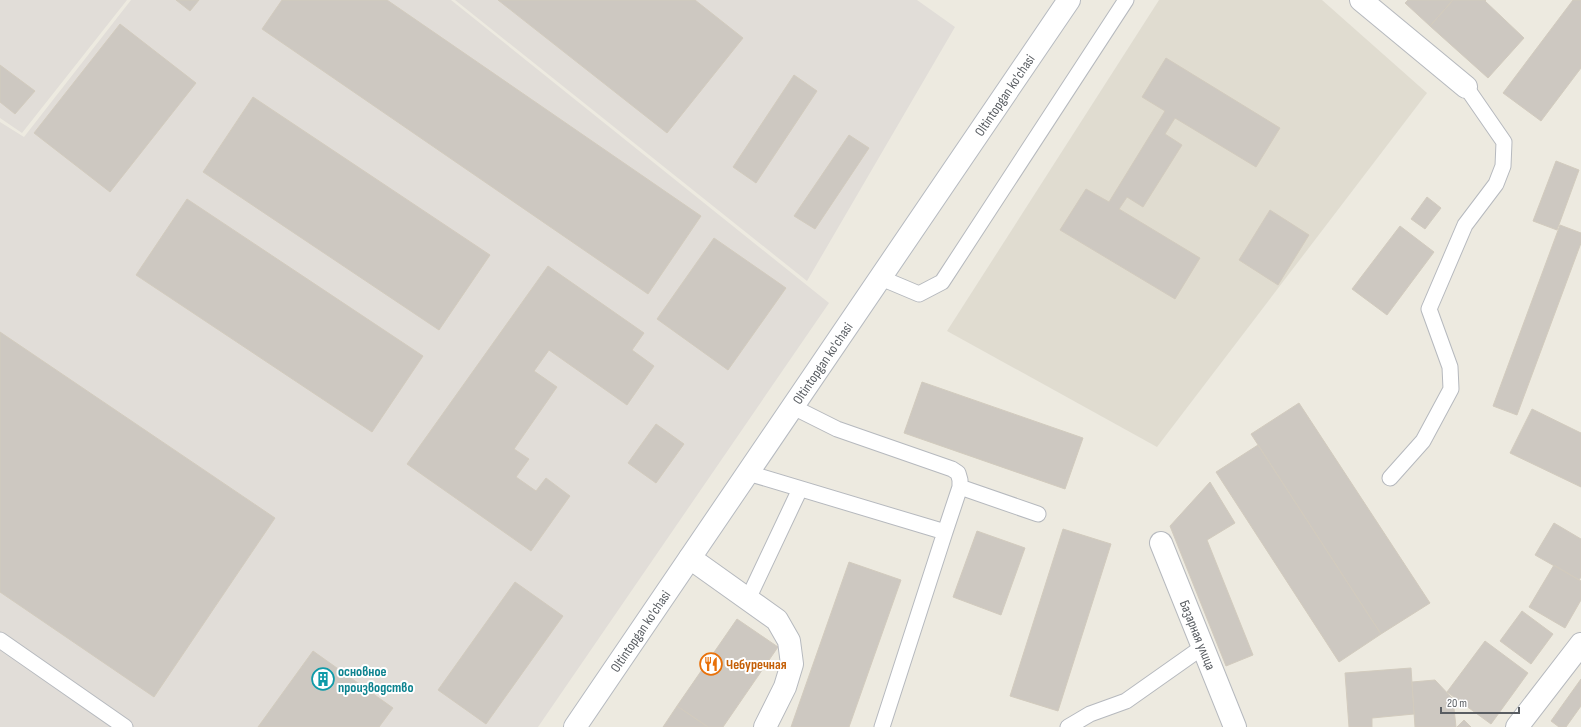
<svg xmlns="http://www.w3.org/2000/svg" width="1581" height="727" font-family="'Sofia Sans Condensed',sans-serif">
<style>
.industrial{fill:#e1ddd8}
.education{fill:#e0dcd0}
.building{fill:#cdc8c1;stroke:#d2cbbe}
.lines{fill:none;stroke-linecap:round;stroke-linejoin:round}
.lane-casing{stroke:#b6b9be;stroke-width:17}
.street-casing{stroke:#b6b9be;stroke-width:24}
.secondary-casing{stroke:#b6bac0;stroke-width:24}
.lane{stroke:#fff;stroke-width:15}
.street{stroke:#fff;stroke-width:22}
.secondary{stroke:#fff;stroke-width:22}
.labels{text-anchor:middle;stroke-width:4;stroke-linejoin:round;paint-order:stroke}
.street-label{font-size:14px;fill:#595d62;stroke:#fff}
.food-label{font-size:14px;font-weight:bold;fill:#c56008;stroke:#fff;text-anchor:start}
.culture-label{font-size:14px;font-weight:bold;fill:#0d838f;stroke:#fff;text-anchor:start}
</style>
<rect width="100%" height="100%" fill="#edeae0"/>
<path class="industrial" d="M0 0H127L22 133 0 118Z
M131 0H451L829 303 538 727H0V122L24 137Z
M455 0H917L955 27 807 281Z"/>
<path class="education" d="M1159 0H1322L1427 93 1157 447 947 331Z"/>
<path class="building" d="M176 0H199L190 11Z
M282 0H387L701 216 648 294 262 29Z
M498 0H695L743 38 667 133Z
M1408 0H1453L1430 26 1405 3Z
M1453 0H1486L1485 1 1524 38 1488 78 1430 26Z
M1573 0H1581V68L1541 121 1503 93Z
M120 24 196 83 110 192 34 133Z
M1166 58 1280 128 1256 167 1175 118 1165 134 1182 145 1143 207 1127 197 1119 209 1200 258 1175 299 1060 230 1086 189 1109 202 1165 111 1142 97Z
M0 65 35 91 15 114 0 102Z
M794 75 817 91 756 183 733 167Z
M253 97 490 255 439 330 203 172Z
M849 135 869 148 815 229 794 216Z
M1556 161 1579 170 1557 230 1533 221Z
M1427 197 1441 208 1425 229 1411 219Z
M187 199 423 356 372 432 136 275Z
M1270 210 1309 235 1278 285 1239 260Z
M1560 225 1581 233V243L1517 415 1493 406Z
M1400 226 1434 252 1387 315 1352 289Z
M714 238 786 288 728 370 657 319Z
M548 266 644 333 632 350 654 366 627 405 549 350 534 371 557 387 514 449 529 459 516 477 536 491 546 478 570 496 531 551 407 464Z
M0 332 275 518 154 697 0 592Z
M922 382 1083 438 1065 489 904 433Z
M1299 403 1430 603 1381 634 1251 434Z
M1532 409 1581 433V487L1510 453Z
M656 424 684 444 656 483 628 463Z
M1258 445 1381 634 1339 662 1216 472Z
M1210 482 1235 523 1207 540 1253 655 1226 666 1170 526Z
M1554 523 1581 539V577L1579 580 1535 555Z
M1063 529 1111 544 1058 711 1010 696Z
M977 531 1025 548 1001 615 953 597Z
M849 562 901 580 849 727H791Z
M1554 565 1581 581V600L1565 628 1529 607Z
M515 582 563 616 486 724 438 690Z
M1522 611 1553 634 1531 664 1500 641Z
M737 619 778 647 723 727H708L677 706Z
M1485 641 1528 673 1491 724 1447 692Z
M313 651 393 708 379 727H258Z
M1411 668 1414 714 1372 718V727H1349L1345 673Z
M1581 679V706L1566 727H1559L1551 721Z
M1435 680 1453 699 1456 727H1415L1412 682Z
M677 706 708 727H663Z
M1464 720 1471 727H1457Z"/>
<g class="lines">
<g class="lane-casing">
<path id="lane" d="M881 278 919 294 942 282 1126 0
M793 407 837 429 952 469 958 473 960 480V487L945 532
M748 473 945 532 882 727
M1390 478 1423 441 1451 389 1450 367 1429 309 1465 225 1496 184 1503 166 1504 142 1466 87
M960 487 1038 514
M748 599 800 489
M0 640 125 727
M1068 727 1090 714 1126 701 1204 646"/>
</g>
<g class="street-casing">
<g id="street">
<path d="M1361 0 1466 87"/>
<path id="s1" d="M1161 543 1235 727"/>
<path d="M690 558 777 620 789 641 792 664 785 687 765 727"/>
<path d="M1517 727 1581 644"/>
</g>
</g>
<g class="secondary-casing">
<g id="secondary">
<path id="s2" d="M575 727 1069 0"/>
</g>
</g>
<use href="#lane" class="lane"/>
<use href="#street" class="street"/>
<use href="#secondary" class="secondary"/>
</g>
<defs>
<g id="restaurant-ring" transform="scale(1.15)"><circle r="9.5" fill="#fff" stroke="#e8710a" stroke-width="1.5"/><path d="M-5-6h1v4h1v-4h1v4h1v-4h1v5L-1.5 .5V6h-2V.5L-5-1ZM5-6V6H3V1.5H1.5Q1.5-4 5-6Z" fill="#e8710a"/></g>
<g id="building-ring" transform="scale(1.15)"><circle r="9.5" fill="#fff" stroke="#0f9aa8" stroke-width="1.5"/><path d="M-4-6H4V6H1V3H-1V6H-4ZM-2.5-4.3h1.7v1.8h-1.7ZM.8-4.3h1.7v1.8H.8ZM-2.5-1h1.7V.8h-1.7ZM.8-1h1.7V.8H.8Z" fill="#0f9aa8"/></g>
</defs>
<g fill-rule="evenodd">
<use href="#restaurant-ring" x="711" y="664"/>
<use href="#building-ring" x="323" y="679"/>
</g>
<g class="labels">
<g class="street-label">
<text dy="5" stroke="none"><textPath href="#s2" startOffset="764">Oltintopgan ko'chasi</textPath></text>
<text dy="5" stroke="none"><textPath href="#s2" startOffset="440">Oltintopgan ko'chasi</textPath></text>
<text dy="5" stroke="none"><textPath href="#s2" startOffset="116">Oltintopgan ko'chasi</textPath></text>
<text dy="5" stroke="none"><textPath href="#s1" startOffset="99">Базарная улица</textPath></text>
</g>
<g class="food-label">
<text x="726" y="669">Чебуречная</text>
</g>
<g class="culture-label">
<text x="338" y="676">основное<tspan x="338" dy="16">производство</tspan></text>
</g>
</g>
<path d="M1441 707v6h78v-6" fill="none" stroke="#595d62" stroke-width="2"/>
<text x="1447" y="707" font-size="12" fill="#595d62" stroke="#ffffff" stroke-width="3" paint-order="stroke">20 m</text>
</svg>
